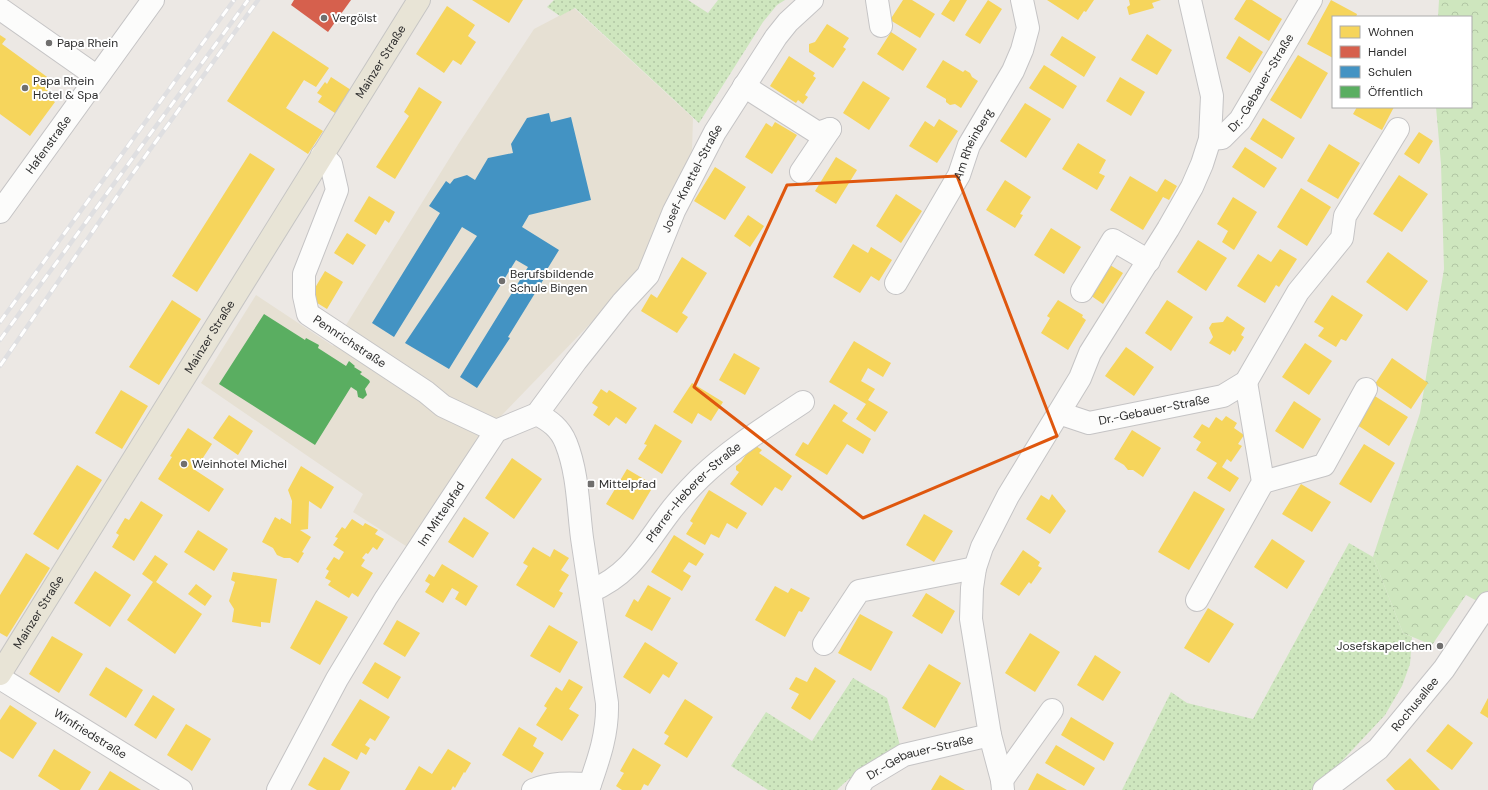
<svg xmlns="http://www.w3.org/2000/svg" width="1488" height="790" font-family="'DM Sans',sans-serif">
<style>
.education{fill:#e6e0d3}
.grass{fill:url(#grass-dots)}
.forest{fill:url(#forest-crowns)}
.homes{fill:#f6d55c}
.shops{fill:#d6604d}
.schools{fill:#4393c3}
.public{fill:#5aae61}
.lines{fill:none;stroke-linecap:round;stroke-linejoin:round}
.minor-casing{stroke:#c5c4c5;stroke-width:24}
.major-casing{stroke:#c6c5c4;stroke-width:24}
.minor{stroke:#fcfcfb;stroke-width:22}
.major{stroke:#e8e4d6;stroke-width:22}
.rail-casing{stroke:#dfdfe1;stroke-width:4.5}
.rail{stroke:#fff;stroke-width:3;stroke-dasharray:9;stroke-linecap:butt}
.marked{fill:none;stroke:#df570e;stroke-width:3;stroke-linejoin:round}
.poi-dot{fill:#706f6e;stroke:#fff;stroke-width:1.5}
.labels{text-anchor:middle;stroke-width:4;stroke-linejoin:round;paint-order:stroke}
.poi-label{font-size:12px;fill:#2e2e2e;stroke:#fff;text-anchor:start}
.street-label{font-size:12px;fill:#2e2e2e;stroke:#fff}
</style>
<defs>
<pattern id="grass-dots" width="8" height="8" patternUnits="userSpaceOnUse"><rect width="8" height="8" fill="#cee6be"/><path d="M2 2h.1M6 6h.1" fill="none" stroke="#b1c6a4" stroke-width="1.8" stroke-linecap="round"/></pattern>
<pattern id="forest-crowns" width="20" height="18" patternUnits="userSpaceOnUse"><rect width="20" height="18" fill="#cee6be"/><path d="M2 6a3 3 0 1 1 6 0M12 15a3 3 0 1 1 6 0" fill="none" stroke="#b1c6a4"/></pattern>
</defs>
<rect width="100%" height="100%" fill="#ece8e4"/>
<path class="education" d="M574 8 693 118 692 151 645 267 500 417 409 548 353 512 363 494 201 383 256 295 333 346 459 143 534 29Z"/>
<path class="grass" d="M554 0H688L708 13 718 0H785L777 5 763 22 699 123 575 8 560 16 547 7Z
M1349 543 1373 557 1403 633 1412 637 1410 664 1402 686 1385 715 1341 762 1311 790H1122L1171 692 1187 703 1253 719Z
M853 678 887 698 901 749C875 760 857 770 837 790H768L731 766 766 712 812 741Z"/>
<path class="forest" d="M1439 0H1488V607L1466 595 1432 645 1403 633 1373 557 1420 413 1444 269 1441 164 1436 107H1471V17H1438Z"/>
<path class="homes" d="M472 0H523L509 23Z
M903 0H912L935 14 920 38 890 20Z
M950 0H967L954 22 941 14Z
M988 0 1002 9 980 44 965 35Z
M1047 0H1094L1086 12 1084 11 1078 20Z
M1129 0H1161L1152 3 1154 8 1129 15 1127 7 1130 5Z
M1246 0H1252L1282 19 1269 41 1234 19Z
M1331 0 1357 14 1356 17H1333V58L1307 44Z
M447 6 475 25 468 36 476 42 461 65 453 60 444 73 416 54Z
M827 24 849 38 843 47 846 49 833 68 809 52V44L815 42Z
M273 31 329 68 316 87 304 80 286 108 323 131 308 154 227 101Z
M891 32 917 49 903 71 877 54Z
M1147 34 1172 50 1157 75 1131 60Z
M0 35 6 39 2 44 54 82 44 95 55 102 30 136 0 114Z
M1062 36 1096 57 1084 77 1050 55Z
M1239 36 1263 52 1250 73 1226 58Z
M1298 55 1328 73 1301 119 1270 100Z
M789 56 815 73 813 76 816 78 805 95 808 97 803 104 798 100 796 103 770 86Z
M943 60 963 72 965 70 970 73 972 77 978 81 961 108 955 104 950 105 946 102V99L926 87Z
M1044 65 1077 86 1063 109 1029 88Z
M331 77 351 90 335 113 318 102 322 96 317 93 325 82 327 84Z
M1120 77 1145 92 1131 116 1106 101Z
M863 81 890 98 869 130 843 113Z
M419 87 442 102 395 179 376 167 409 116 404 112Z
M1025 103 1051 119 1026 158 1000 141Z
M1357 107H1394L1382 130 1353 114Z
M1263 118 1295 138 1282 159 1250 139Z
M939 119 958 131 937 163 909 146 925 121 934 127Z
M775 122 797 135 772 174 745 157 766 123 772 127Z
M1419 132 1433 141 1419 164 1404 154Z
M1078 143 1106 160 1099 173 1105 176 1097 190 1062 169Z
M1329 144 1360 163 1338 199 1307 181Z
M1245 147 1277 168 1264 188 1232 167Z
M250 153 275 169 197 292 172 276Z
M836 157 857 170 836 204 815 191Z
M715 167 746 187 725 220 694 201Z
M1399 175 1428 194 1402 232 1373 214Z
M1130 176 1157 192 1165 179 1177 186 1169 200 1163 197 1143 230 1110 210Z
M1005 180 1031 197 1020 214 1023 215 1015 228 986 210Z
M1301 188 1331 207 1307 246 1277 227Z
M896 194 922 211 901 243 876 226Z
M369 196 395 212 389 223 385 220 376 235 354 221Z
M1233 197 1257 212 1234 250 1222 242 1228 231 1217 224Z
M748 215 764 226 750 247 734 236Z
M1051 228 1081 247 1064 274 1034 255Z
M347 233 366 245 353 265 334 253Z
M1198 240 1227 258 1206 291 1177 272Z
M853 244 868 253 871 247 892 260 879 281 871 276 860 293 833 277Z
M1280 249 1297 259 1279 287 1276 285 1265 303 1237 286 1258 254 1271 262Z
M1388 252 1428 281 1407 311 1366 282Z
M682 257 707 273 682 313 688 317 677 333 641 311 651 294 657 298Z
M1110 265 1123 273 1103 304 1090 295Z
M325 271 343 282 327 309 309 298Z
M1332 295 1363 315 1346 341 1341 339 1336 347 1318 336 1324 328 1314 322Z
M172 300 201 319 159 385 129 367Z
M1058 300 1083 315 1082 317 1086 320 1068 350 1041 333 1050 318 1047 316Z
M1167 300 1193 317 1171 351 1145 333Z
M1227 316 1245 328 1241 335 1244 337 1235 352 1233 350 1230 355 1209 343 1213 337 1209 328 1212 323 1223 322Z
M854 341 891 363 883 377 868 368 861 381 875 389 868 400 888 412 875 432 856 419 866 404 829 382Z
M1305 343 1332 361 1309 395 1282 377Z
M1126 347 1154 367 1134 396 1105 376Z
M734 353 760 368 745 395 719 380Z
M1392 358 1428 383 1411 409 1375 384Z
M692 383 723 402 711 421 698 413 692 424 673 412Z
M601 389 607 393 609 390 637 408 626 424 616 417 609 426 593 415 598 407 592 403Z
M121 390 148 406 122 449 95 433Z
M1370 393 1408 417 1389 446 1351 421Z
M1294 401 1321 419 1303 449 1275 431Z
M834 404 848 413 842 421 871 439 863 454 847 444 827 475 795 455 803 442 808 445Z
M229 415 253 431 238 455 213 438Z
M1226 416 1237 423 1234 428 1244 435 1238 444 1242 446 1231 462 1227 459 1222 467 1239 478 1230 492 1207 478 1217 463 1196 450 1201 442 1193 437 1202 424 1209 428 1216 417 1222 421Z
M655 424 682 441 662 474 638 459 647 445 644 444Z
M188 428 212 444 195 470 224 489 209 512 158 479 172 457 170 456Z
M1132 430 1161 448 1143 477 1133 470H1128L1124 465 1114 459Z
M753 444 762 450 759 453 792 476 782 491 775 487 762 506 730 484 739 472 736 470V466L741 462Z
M1364 444 1395 463 1371 503 1339 484Z
M512 458 542 479 514 519 485 498Z
M77 465 102 480 58 550 33 534Z
M301 466 334 487 321 509 309 501 308 529 300 530 311 537 302 552 304 553 298 563 290 558H284L277 555 273 548 262 542 275 517 280 520 281 518 291 524 292 501 288 490Z
M627 469 654 485 633 520 606 504Z
M1301 484 1331 502 1312 532 1282 514Z
M709 490 747 513 737 529 727 523 719 538 711 534 705 545 686 534 693 523 690 521Z
M1194 491 1225 509 1189 570 1158 552Z
M1052 494 1066 511 1050 534 1026 519 1041 495 1049 500Z
M141 501 163 515 134 561 112 547 119 535 116 533 125 518 129 520Z
M924 514 953 531 934 562 906 545Z
M464 517 489 533 473 558 448 542Z
M352 519 363 526 365 523 378 530 375 534 384 539 377 550 373 547 368 554 366 553 362 558 365 560 361 566 373 573 358 597 352 593 349 598 328 585 331 581 325 578 329 571 326 569 334 557 339 560 344 552 333 545 338 538 335 537 342 527 345 529Z
M198 530 228 549 214 571 184 552Z
M674 535 704 554 696 566 689 562 683 571 691 576 682 591 651 572Z
M1272 539 1305 561 1287 589 1254 567Z
M533 547 550 557 554 549 569 558 561 570 569 575 559 591 563 593 554 608 516 585 528 566 523 563Z
M1023 550 1040 562 1038 566 1042 568 1031 584 1029 582 1019 596 1000 584Z
M26 553 50 568 7 637 0 633V595Z
M155 555 168 564 156 582 202 614 175 654 127 620 153 582 142 574Z
M442 564 478 586 466 606 455 599 459 592 452 588 443 603 425 592 430 584 425 581 429 574 434 577Z
M95 571 131 595 110 627 74 603Z
M233 572 277 579 270 623 261 622V627L232 622 234 609 229 601 235 582 231 580Z
M196 584 212 596 205 606 188 594Z
M648 585 671 598 652 631 625 616 634 599 638 602Z
M775 586 788 593 791 588 810 598 802 612 799 611 785 637 755 620Z
M926 593 955 611 942 634 912 616Z
M316 600 348 617 320 665 290 648Z
M1208 608 1234 624 1209 663 1184 648Z
M860 614 893 632 871 671 838 653Z
M397 620 420 633 405 657 383 644Z
M549 625 578 642 560 673 530 656Z
M1030 633 1060 652 1035 692 1005 673Z
M52 636 83 654 59 693 29 674Z
M645 642 678 663 669 678 663 674 650 694 623 677Z
M1095 655 1121 672 1103 701 1077 685Z
M375 662 401 677 388 699 362 683Z
M929 664 961 683 935 728 902 708Z
M106 667 143 690 126 718 89 695Z
M815 667 836 681 810 720 791 708 799 694 789 689 796 677 807 682Z
M569 679 583 687 569 709 579 715 562 741 536 725 547 708 544 706 556 687 562 691Z
M153 695 175 709 156 739 134 725Z
M1488 698V718L1480 713Z
M360 699 390 717 375 741 370 738 365 745 370 748 366 755 361 752 357 760 331 745Z
M685 699 713 717 687 758 664 744 669 736 664 733Z
M10 705 37 723 13 759 0 751V720Z
M1071 717 1114 743 1104 761 1061 735Z
M186 724 211 739 192 771 167 755Z
M1448 724 1473 743 1452 770 1426 751Z
M519 727 537 738 533 746 544 753 532 773 502 755Z
M1056 745 1095 768 1084 786 1045 763Z
M633 748 661 765 648 786 644 784 641 790H622L616 786 624 773 620 771Z
M54 749 91 772 80 790H60L38 776Z
M448 749 471 763 465 773 464 772 455 788 453 786 451 790H405L419 766 432 774Z
M324 757 350 772 340 790H317L308 785Z
M1410 758 1440 790H1395L1386 780Z
M110 771 128 782 141 790H98Z
M1037 773 1067 790H1028Z
M940 775 965 790H931Z"/>
<path class="shops" d="M294 0H351L328 32 291 5Z"/>
<path class="schools" d="M549 113 551 122 571 117 591 200 529 215 522 227 559 250 543 276 545 277 508 337 510 338 477 388 460 377 528 267 516 260 449 369 405 343 477 236 462 227 394 337 372 323 440 213 429 206 446 181 450 184 454 179 467 175 475 180 488 158 513 153 511 144 527 118Z"/>
<path class="public" d="M264 314 305 340 306 338 319 345 318 348 346 366 349 361 355 366 354 367 362 372 360 374 369 380 370 382 365 389 367 395 363 399 358 397 357 391 351 387 315 445 219 384Z"/>
<g class="lines">
<g class="minor-casing">
<g id="minor">
<path d="M877 0 881 26"/>
<path d="M2 10 96 76"/>
<path d="M744 86 818 133 830 129"/>
<path id="s1" d="M1210 139 1222 138 1240 120 1311 0"/>
<path id="s2" d="M322 155 331 164 337 190 304 274V296L308 314 426 392 443 406 496 431"/>
<path d="M801 172 830 129"/>
<path id="s3" d="M0 212 153 0"/>
<path id="s4" d="M896 283 959 175 969 145 1013 71 1022 50 1028 28 1022 0"/>
<path d="M1082 291 1113 240 1149 261"/>
<path id="s5" d="M1059 413 1089 423 1223 396 1246 382 1298 292 1342 238 1345 216 1398 129"/>
<path d="M537 414C550 421 560 428 566 443 578 473 578 507 582 538 590 593 599 649 607 703 608 735 598 761 588 790"/>
<path d="M1263 482 1324 465 1366 389"/>
<path id="s6" d="M591 591C629 575 643 548 666 517 676 503 688 490 700 478 731 448 767 426 803 402"/>
<path d="M1197 600 1263 482 1246 382"/>
<path d="M824 644 859 591 975 568"/>
<path id="s7" d="M0 678 181 790"/>
<path d="M1002 780 1052 710"/>
<path id="s8" d="M278 790 337 679 386 598 496 431 537 414 576 361 622 303 648 275 674 211 715 132 776 37 788 22 812 0"/>
<path d="M533 790C552 782 569 783 590 784"/>
<path id="s9" d="M857 790 864 779 904 755 990 735"/>
<path d="M1003 790 1002 780 990 735 971 619 972 588 975 568 982 547 1008 496 1080 378 1090 353 1168 229 1192 187 1202 164 1210 139 1212 96 1190 0"/>
<path id="s10" d="M1324 790 1378 749 1444 669 1488 603"/>
</g>
</g>
<g class="major-casing">
<g id="major">
<path id="s11" d="M0 674 419 0"/>
</g>
</g>
<use href="#minor" class="minor"/>
<use href="#major" class="major"/>
<g class="rail-casing">
<path id="rail" d="M0 322 234 0
M0 340 248 0
M0 366 131 176 258 0"/>
</g>
<use href="#rail" class="rail"/>
</g>
<path class="marked" d="M957 176 1057 436 863 518 694 387 787 185Z"/>
<g class="poi-dot">
<circle cx="324" cy="18" r="4"/>
<circle cx="49" cy="43" r="4"/>
<circle cx="25" cy="88" r="4"/>
<circle cx="502" cy="281" r="4"/>
<circle cx="184" cy="464" r="4"/>
<rect x="587" y="480" width="8" height="8" rx="2"/>
<circle cx="1440" cy="646" r="4"/>
</g>
<g class="labels">
<g class="poi-label">
<text x="332" y="22">Vergölst</text>
<text x="57" y="47">Papa Rhein</text>
<text x="33" y="85">Papa Rhein<tspan x="33" dy="14">Hotel &amp; Spa</tspan></text>
<text x="510" y="278">Berufsbildende<tspan x="510" dy="14">Schule Bingen</tspan></text>
<text x="192" y="468">Weinhotel Michel</text>
<text x="599" y="488">Mittelpfad</text>
<text x="1432" y="650" text-anchor="end">Josefskapellchen</text>
</g>
<g class="street-label">
<text dy="4" stroke="none"><textPath href="#s11" startOffset="721">Mainzer Straße</textPath></text>
<text dy="4" stroke="none"><textPath href="#s1" startOffset="80">Dr.-Gebauer-Straße</textPath></text>
<text dy="4" stroke="none"><textPath href="#s3" startOffset="83">Hafenstraße</textPath></text>
<text dy="4" stroke="none"><textPath href="#s4" startOffset="159">Am Rheinberg</textPath></text>
<text dy="4" stroke="none"><textPath href="#s8" startOffset="749">Josef-Knettel-Straße</textPath></text>
<text dy="4" stroke="none"><textPath href="#s11" startOffset="397">Mainzer Straße</textPath></text>
<text dy="4" stroke="none"><textPath href="#s2" startOffset="220">Pennrichstraße</textPath></text>
<text dy="4" stroke="none"><textPath href="#s5" startOffset="98">Dr.-Gebauer-Straße</textPath></text>
<text dy="4" stroke="none"><textPath href="#s6" startOffset="144">Pfarrer-Heberer-Straße</textPath></text>
<text dy="4" stroke="none"><textPath href="#s8" startOffset="321">Im Mittelpfad</textPath></text>
<text dy="4" stroke="none"><textPath href="#s11" startOffset="73">Mainzer Straße</textPath></text>
<text dy="4" stroke="none"><textPath href="#s10" startOffset="126">Rochusallee</textPath></text>
<text dy="4" stroke="none"><textPath href="#s7" startOffset="106">Winfriedstraße</textPath></text>
<text dy="4" stroke="none"><textPath href="#s9" startOffset="74">Dr.-Gebauer-Straße</textPath></text>
</g>
</g>
<rect x="1332" y="16" width="140" height="92" fill="#ffffff" stroke="#ababab"/>
<rect x="1340" y="26" width="20" height="12" fill="#f6d55c" stroke="#ababab"/>
<text x="1368" y="36" font-size="12" fill="#2e2e2e">Wohnen</text>
<rect x="1340" y="46" width="20" height="12" fill="#d6604d" stroke="#ababab"/>
<text x="1368" y="56" font-size="12" fill="#2e2e2e">Handel</text>
<rect x="1340" y="66" width="20" height="12" fill="#4393c3" stroke="#ababab"/>
<text x="1368" y="76" font-size="12" fill="#2e2e2e">Schulen</text>
<rect x="1340" y="86" width="20" height="12" fill="#5aae61" stroke="#ababab"/>
<text x="1368" y="96" font-size="12" fill="#2e2e2e">Öffentlich</text>
</svg>
